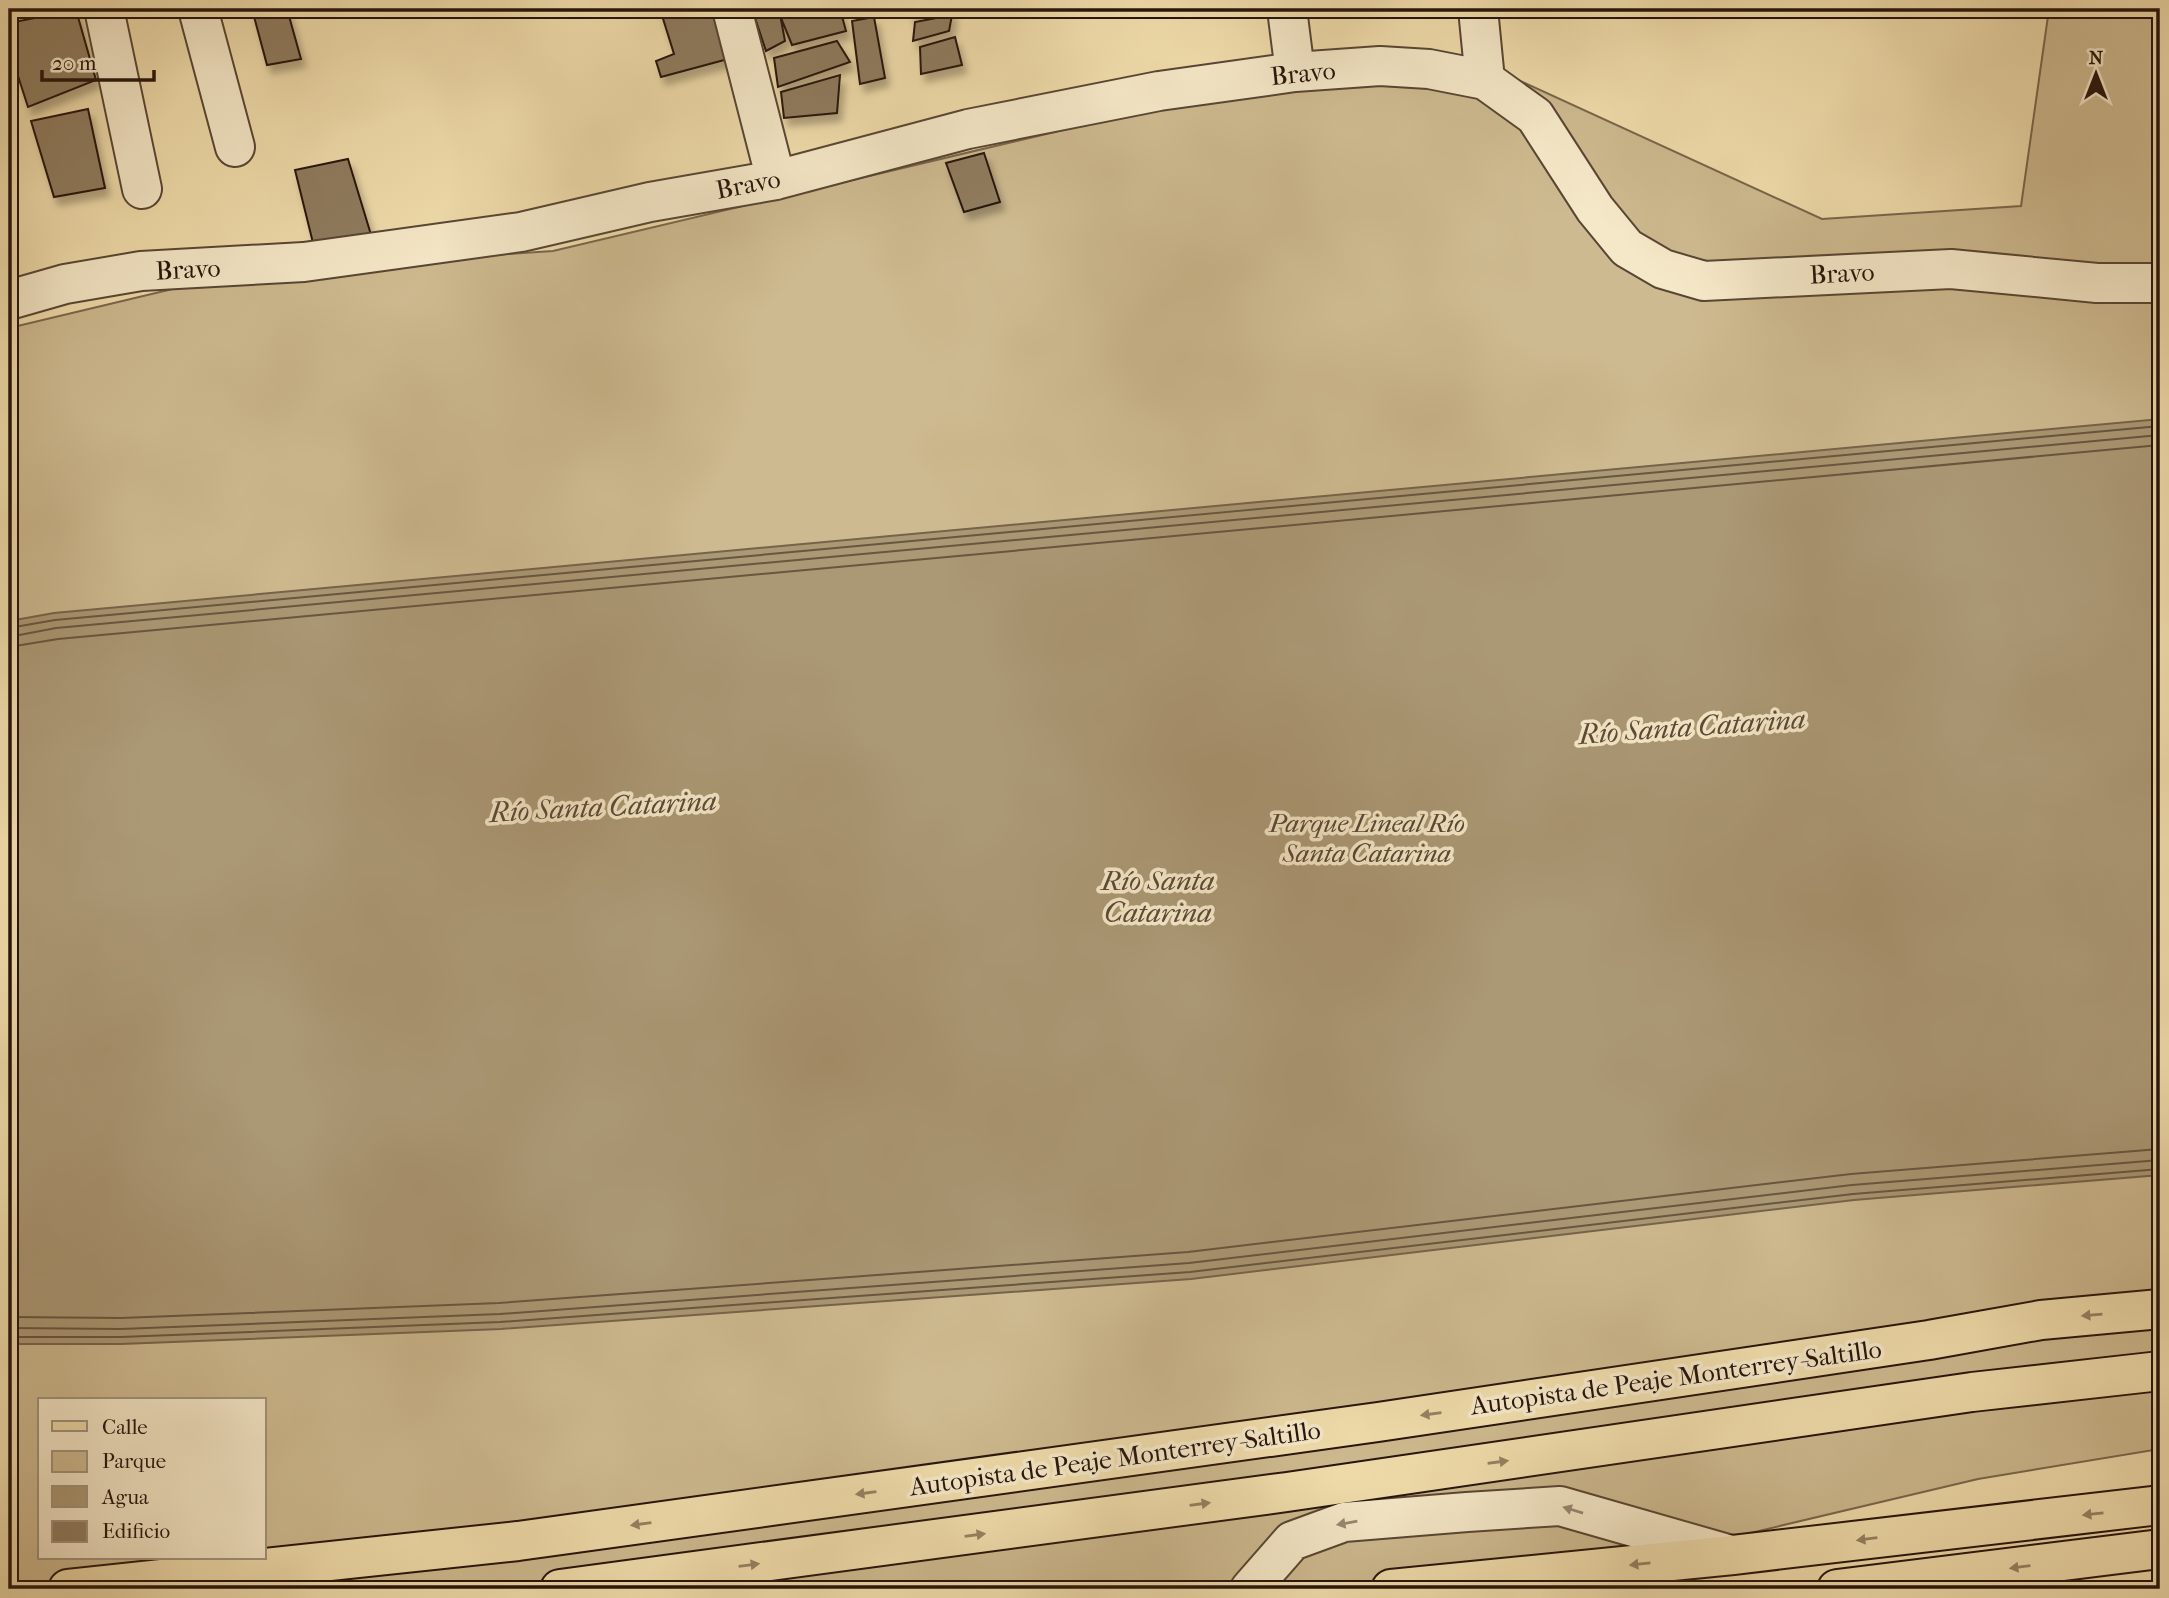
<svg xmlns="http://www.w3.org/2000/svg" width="2169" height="1598" font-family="'IM FELL French Canon',serif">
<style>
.green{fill:#ceba90;stroke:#7a674e;stroke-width:2;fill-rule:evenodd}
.water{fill:#ab9875;stroke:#76634b;stroke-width:2}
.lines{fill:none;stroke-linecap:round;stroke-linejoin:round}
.shore{stroke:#685640;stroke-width:2}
.building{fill:#8f7c5f;stroke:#26140c;stroke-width:2;filter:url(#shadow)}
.minor-casing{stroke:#584634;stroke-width:42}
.major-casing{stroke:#26140c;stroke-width:42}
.highway-casing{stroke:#26140c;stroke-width:42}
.minor{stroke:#f5e8c8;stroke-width:38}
.major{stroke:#f0dcab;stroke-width:38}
.highway{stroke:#f0dcab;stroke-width:38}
.oneway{fill:#958263}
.oneway2{fill:#988973}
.labels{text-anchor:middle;stroke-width:7;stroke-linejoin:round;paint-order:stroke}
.street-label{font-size:26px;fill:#26140c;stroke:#f5e8c8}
.park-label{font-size:26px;font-style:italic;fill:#584634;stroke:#f5e8c8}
.water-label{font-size:28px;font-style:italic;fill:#5b4936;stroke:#f5e8c8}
</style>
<defs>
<filter id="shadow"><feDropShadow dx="4.5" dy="8" stdDeviation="3.5" flood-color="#0004"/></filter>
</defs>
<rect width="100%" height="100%" fill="#f0dcab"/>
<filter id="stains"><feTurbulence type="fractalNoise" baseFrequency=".00286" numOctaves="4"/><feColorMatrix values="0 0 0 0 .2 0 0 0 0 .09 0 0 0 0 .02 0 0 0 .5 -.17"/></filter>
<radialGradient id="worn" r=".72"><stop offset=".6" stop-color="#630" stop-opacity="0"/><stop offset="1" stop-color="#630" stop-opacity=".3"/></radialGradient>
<path class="green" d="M2049 9H2160V1449L1978 1479 1691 1547 1536 1589H9V328L248 271 553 251 1185 101 1494 69 1822 219 2021 206ZM40 1400H264V1558H40Z"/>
<path class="water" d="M2160 419V1175L1854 1200 1191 1279 501 1329 121 1344H9V621L54 613Z"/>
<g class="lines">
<path class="shore" d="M9 628 55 620 2160 426
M9 637 56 628 2160 435
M9 647 58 639 2160 445
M9 1317 121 1318 499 1303 1188 1252 1851 1174 2160 1149
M9 1328 121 1329 500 1314 1189 1263 1852 1185 2160 1160
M9 1337H121L500 1322 1190 1272 1853 1194 2160 1169"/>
</g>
<path class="building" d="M9 9H40L9 18Z
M252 9H287L301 59 267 65Z
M660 9H717L728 59 661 77 656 61 674 54Z
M752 9H779L785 41 766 51Z
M780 9H840L846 31 792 45 781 18Z
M910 9H951V13L912 18Z
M76 10 96 80 28 107 9 48V23Z
M952 15 949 31 913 41 915 22Z
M874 17 885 78 860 84 852 21Z
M955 37 962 65 921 74 920 47Z
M837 41 850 62 778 87 774 58Z
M840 75 837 113 784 118 781 92Z
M88 109 105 188 54 197 31 121Z
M984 153 1000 202 964 212 946 163Z
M348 159 372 238 313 243 295 170Z"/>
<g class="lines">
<g class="minor-casing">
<path id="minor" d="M104 9 142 189
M198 9 235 147
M732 9 776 180
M1287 9 1295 72
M1478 9 1485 80
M9 300 65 284 141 271 304 262 521 232 650 202 776 180 968 129 1159 91 1295 72 1380 66 1429 69 1485 80 1535 116 1595 209 1627 248 1663 269 1704 281 1951 269 2097 283H2160
M1250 1589 1292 1541 1344 1522 1467 1512 1560 1506 1731 1555"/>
</g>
<g class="major-casing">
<path id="major" d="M1391 1589 1733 1555 2160 1505
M1837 1589 2160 1549"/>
</g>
<g class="highway-casing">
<path id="highway" d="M68 1589 518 1541 1378 1422 1929 1340 2041 1320 2160 1309
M560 1589 1287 1492 1972 1392 2160 1371"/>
</g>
<use href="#minor" class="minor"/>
<use href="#major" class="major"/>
<use href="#highway" class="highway"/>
</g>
<defs><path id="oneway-solid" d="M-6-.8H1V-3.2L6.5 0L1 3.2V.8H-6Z" transform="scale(1.75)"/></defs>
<g class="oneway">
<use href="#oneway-solid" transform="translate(2092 1315) rotate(175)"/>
<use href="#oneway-solid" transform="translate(1431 1414) rotate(172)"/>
<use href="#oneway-solid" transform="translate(1498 1462) rotate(-8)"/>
<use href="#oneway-solid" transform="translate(866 1493) rotate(172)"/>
<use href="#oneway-solid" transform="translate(1200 1504) rotate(-8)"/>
<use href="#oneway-solid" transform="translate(2093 1514) rotate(174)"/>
<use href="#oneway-solid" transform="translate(641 1524) rotate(172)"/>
<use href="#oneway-solid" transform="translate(975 1535) rotate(-8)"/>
<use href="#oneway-solid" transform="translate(1867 1539) rotate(173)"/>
<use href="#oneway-solid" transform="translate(1640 1564) rotate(174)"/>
<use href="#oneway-solid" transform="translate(749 1565) rotate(-7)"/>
<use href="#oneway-solid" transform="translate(2020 1567) rotate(173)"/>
</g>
<g class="oneway2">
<use href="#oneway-solid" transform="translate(1573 1510) rotate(-163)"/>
<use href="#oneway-solid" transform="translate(1347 1523) rotate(170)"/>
</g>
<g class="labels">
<g class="street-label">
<text transform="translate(1303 73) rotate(-6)" y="9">Bravo</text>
<text transform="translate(748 184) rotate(-11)" y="9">Bravo</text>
<text transform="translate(188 269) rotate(-3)" y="9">Bravo</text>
<text transform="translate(1842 273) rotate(-3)" y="9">Bravo</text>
<text transform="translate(1676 1377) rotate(-8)" y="9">Autopista de Peaje Monterrey-Saltillo</text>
<text transform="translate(1115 1458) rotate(-8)" y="9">Autopista de Peaje Monterrey-Saltillo</text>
</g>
<g class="park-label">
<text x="1367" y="832">Parque Lineal Río<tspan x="1367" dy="30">Santa Catarina</tspan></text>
</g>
<g class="water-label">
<text transform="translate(1692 726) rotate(-4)" y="10">Río Santa Catarina</text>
<text transform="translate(603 806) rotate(-3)" y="10">Río Santa Catarina</text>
<text x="1158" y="890">Río Santa<tspan x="1158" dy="32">Catarina</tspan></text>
</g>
</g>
<rect width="2169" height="1598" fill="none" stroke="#f0dcab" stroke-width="35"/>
<rect x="10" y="10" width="2148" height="1577" fill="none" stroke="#26140c" stroke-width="3.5"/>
<rect x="18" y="18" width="2134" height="1563" fill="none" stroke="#26140c" stroke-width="2"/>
<rect x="38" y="1398" width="228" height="161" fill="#f5e8c8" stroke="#a2937d" stroke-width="2"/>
<rect x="52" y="1421" width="35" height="10" fill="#f0dcab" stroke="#a2937d" stroke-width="2"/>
<text x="102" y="1434" font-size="21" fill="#26140c">Calle</text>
<rect x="52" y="1451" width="35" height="21" fill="#ceba90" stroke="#a2937d" stroke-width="2"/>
<text x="102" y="1468" font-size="21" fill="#26140c">Parque</text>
<rect x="52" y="1486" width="35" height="21" fill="#ab9875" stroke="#a2937d" stroke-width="2"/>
<text x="102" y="1504" font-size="21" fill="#26140c">Agua</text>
<rect x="52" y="1521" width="35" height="21" fill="#8f7c5f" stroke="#a2937d" stroke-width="2"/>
<text x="102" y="1538" font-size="21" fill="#26140c">Edificio</text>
<g transform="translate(2096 74)" stroke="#f5e8c8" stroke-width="5" paint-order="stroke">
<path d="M0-5L12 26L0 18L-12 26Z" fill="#26140c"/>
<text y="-10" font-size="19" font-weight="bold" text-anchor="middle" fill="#26140c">N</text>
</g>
<path d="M42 70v10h112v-10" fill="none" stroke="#26140c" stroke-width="3.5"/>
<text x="52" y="70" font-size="21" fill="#26140c" stroke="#f5e8c8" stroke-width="5" paint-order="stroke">20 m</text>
<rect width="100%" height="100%" filter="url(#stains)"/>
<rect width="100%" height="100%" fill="url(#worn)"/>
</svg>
